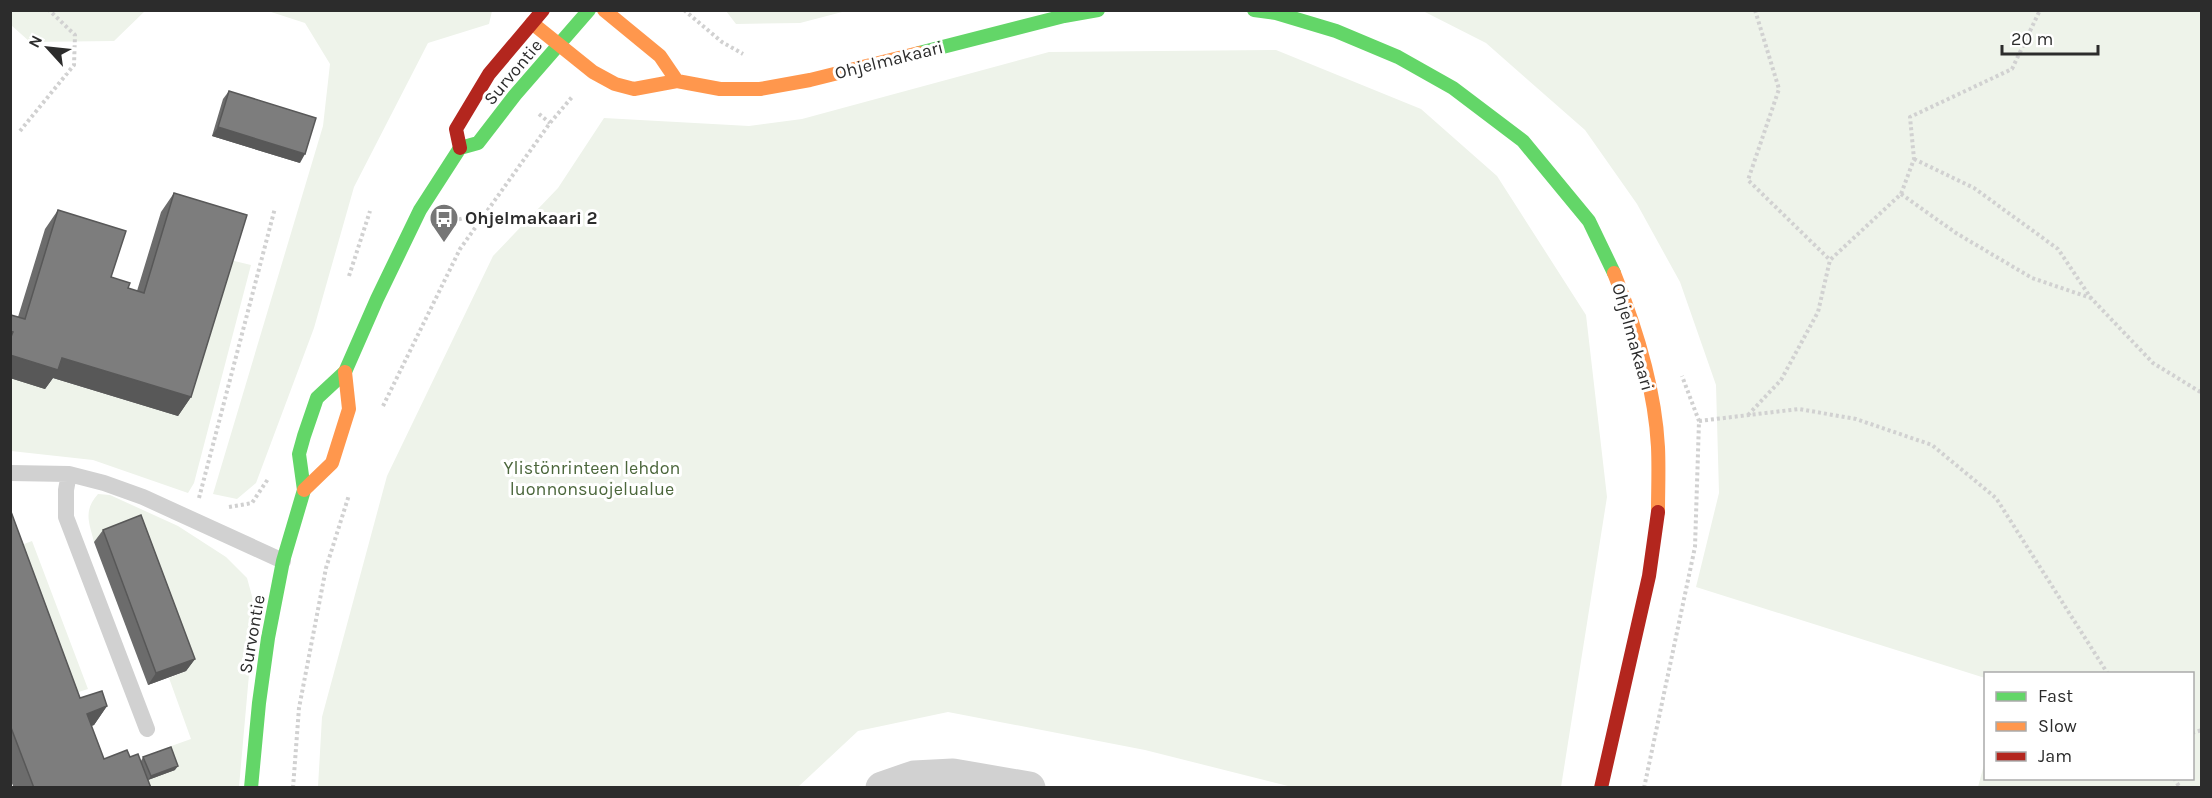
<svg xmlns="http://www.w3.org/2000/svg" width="2212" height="798" font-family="Karla,sans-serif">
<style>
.green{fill:#eef3ea}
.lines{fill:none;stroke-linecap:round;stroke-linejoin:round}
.path{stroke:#d1d1d1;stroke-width:4;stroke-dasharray:3 3;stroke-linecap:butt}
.lane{stroke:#d1d1d1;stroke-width:16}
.street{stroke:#d1d1d1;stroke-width:33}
.fast{stroke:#63d668;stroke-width:14}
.slow{stroke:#ff974d;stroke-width:14}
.jam{stroke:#b3261e;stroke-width:14}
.wall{fill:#6c6c6c}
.shaded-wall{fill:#585858}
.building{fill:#7d7d7d;stroke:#585858;stroke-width:1.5}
.labels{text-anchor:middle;stroke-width:6;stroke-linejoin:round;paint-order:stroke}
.street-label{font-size:18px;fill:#2c2c2c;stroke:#fff}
.poi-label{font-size:18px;font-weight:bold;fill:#2c2c2c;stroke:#fff;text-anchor:start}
.park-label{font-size:18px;fill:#4b663b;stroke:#fff}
</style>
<rect width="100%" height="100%" fill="#fff"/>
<path class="green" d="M10 11 11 10 145 11 114 41 30 42 11 25Z
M268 11H492L489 24 428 43 354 187 314 328 256 483 237 499 213 494 323 126 330 64 305 23Z
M726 11H846L800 23 736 24Z
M1423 11H2201V787H1978L1985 761 1986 778H2192V674H1986L1985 678 1696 587 1719 493 1716 385 1680 282 1637 204 1585 130 1486 43Z
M1276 50 1421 109 1497 176 1586 315 1607 497 1561 787H1292L1145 750 948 712 858 731 798 787H318L322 717 387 476 493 256 558 188 604 118 749 126 802 119 1049 52Z
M226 259 251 265 194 483 188 493 93 460 11 451 10 378 45 388 49 377 178 416Z
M98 494 110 495 178 526 226 557 247 578 255 607 239 787H130L161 754 160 750 191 739 169 678 186 671 94 542C89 522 83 511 98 494Z
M32 541 88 689 60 698 11 549Z"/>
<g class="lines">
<path class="path" d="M684 10 722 42 743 54
M1755 10 1779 89 1748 180 1830 260
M539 114 550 123
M20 131 74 65 75 35 49 10
M1914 159 1974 188 2058 249 2091 298 2153 363 2202 393
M1901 194 1956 233 2032 278 2091 298
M453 221 464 218 479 223
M349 276 370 211
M383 406 460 249 550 123 572 97
M1748 415 1781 380 1818 312 1830 260 1901 194 1914 159 1910 117 2012 69 2040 10
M1699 421 1799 409 1856 419 1932 445 1996 498 2108 674
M199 498 275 208
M229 507 252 503 268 479
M2192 733 2202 730
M2174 778 2180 788
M293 788 299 708 326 568 349 495
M1644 788 1695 547 1699 421 1682 376"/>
<path class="lane" d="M10 473 69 474 104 483 143 497 283 561
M69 474 66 490V517L147 729"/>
<path class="street" d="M882 788 914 777 953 775 1029 788"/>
<path class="fast" d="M1254 10 1276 13 1336 31 1398 57 1453 88 1523 141 1589 221 1614 273
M919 53 1064 16 1098 10
M251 788 259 703 268 638 283 561 304 490 299 454 304 436 317 398 345 372 377 299 420 210 460 148 478 143 515 95 589 10"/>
<path class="slow" d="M604 10 660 56 677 81
M532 23 593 72 615 84 634 89 677 81 720 89H760L810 80 919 53
M1614 273C1635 325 1655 390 1658 447 1659 469 1658 491 1658 512
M304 490 332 463 349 409 345 372"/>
<path class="jam" d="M460 148 456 129 489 74 543 10
M1601 788 1649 576 1658 512"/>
</g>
<path class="wall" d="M229 91 300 163 212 136 223 99Z
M174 193 191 397 178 416 53 378 45 389 10 378V316L11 315 18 317 45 229 58 210 111 277 128 288 137 291 161 212Z
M10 509 80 698 107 706 94 725 91 726 104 759 130 757 141 761 143 757 175 770 148 780 151 788H14L10 779Z
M103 530 195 659 186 671 148 685 94 542Z"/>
<path class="shaded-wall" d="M218 127 305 154 300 163 212 136Z
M10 355 62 358 191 397 178 416 53 378 45 389 10 378Z
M195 659 186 671 148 685 156 673Z
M107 706 94 725 73 733 87 714Z
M178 766 175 770 148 780 151 776Z"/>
<path class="building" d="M229 91 316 118 305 154 218 127Z
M174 193 247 215 191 397 62 358 58 370 10 355V339L13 332 10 331 11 315 25 319 58 210 126 231 111 277 130 283 128 288 144 293Z
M10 509 80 698 102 691 107 706 87 714 104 759 127 750 130 757 138 754 151 788H34L10 725Z
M141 515 195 659 156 673 103 530Z
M171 747 178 766 151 776 143 757Z"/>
<defs>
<g id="bus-pin" transform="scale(1.5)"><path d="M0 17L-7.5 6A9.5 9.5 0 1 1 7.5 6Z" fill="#767676" stroke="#fff"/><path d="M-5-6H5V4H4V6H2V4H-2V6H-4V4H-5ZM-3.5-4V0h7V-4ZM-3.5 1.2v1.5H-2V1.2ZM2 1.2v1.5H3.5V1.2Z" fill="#fff"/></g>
</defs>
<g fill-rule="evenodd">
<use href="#bus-pin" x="444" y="218"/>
</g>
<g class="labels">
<g class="street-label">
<text transform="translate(889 60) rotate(-14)" y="6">Ohjelmakaari</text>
<text transform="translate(513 72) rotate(-50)" y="6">Survontie</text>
<text transform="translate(1633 337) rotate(74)" y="6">Ohjelmakaari</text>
<text transform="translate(252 634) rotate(-80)" y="6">Survontie</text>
</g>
<g class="poi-label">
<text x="465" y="224">Ohjelmakaari 2</text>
</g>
<g class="park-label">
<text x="592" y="474">Ylistönrinteen lehdon<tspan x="592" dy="21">luonnonsuojelualue</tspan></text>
</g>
</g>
<rect width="2212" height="798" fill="none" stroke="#2c2c2c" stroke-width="24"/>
<rect x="1984" y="672" width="210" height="108" fill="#ffffff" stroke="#ababab" stroke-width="1.5"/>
<rect x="1996" y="692" width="30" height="9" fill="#63d668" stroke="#ababab" stroke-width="1.5"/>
<text x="2038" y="702" font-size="18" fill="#2c2c2c">Fast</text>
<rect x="1996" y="722" width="30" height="9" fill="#ff974d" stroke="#ababab" stroke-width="1.5"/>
<text x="2038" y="732" font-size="18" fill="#2c2c2c">Slow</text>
<rect x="1996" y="752" width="30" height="9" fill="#b3261e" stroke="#ababab" stroke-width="1.5"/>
<text x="2038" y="762" font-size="18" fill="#2c2c2c">Jam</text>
<g transform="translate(48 48) rotate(297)" stroke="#ffffff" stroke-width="4.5" paint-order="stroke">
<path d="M0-4.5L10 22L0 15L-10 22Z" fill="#2c2c2c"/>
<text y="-9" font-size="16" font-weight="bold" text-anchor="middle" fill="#2c2c2c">N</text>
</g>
<path d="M2002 45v9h96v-9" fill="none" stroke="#2c2c2c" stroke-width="3"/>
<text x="2011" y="45" font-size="18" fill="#2c2c2c" stroke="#ffffff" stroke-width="4.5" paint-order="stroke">20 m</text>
</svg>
